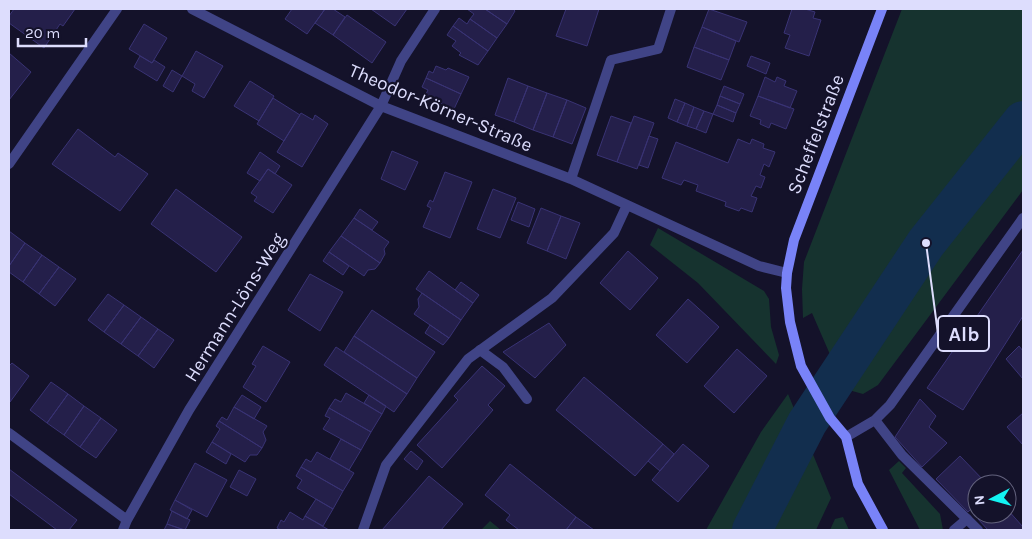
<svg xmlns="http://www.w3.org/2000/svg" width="1032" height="539" font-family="Karla,sans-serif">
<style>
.green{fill:#16332f}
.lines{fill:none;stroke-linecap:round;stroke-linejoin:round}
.river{stroke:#122e4e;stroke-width:40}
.building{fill:#241f4a;stroke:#393374}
.lane{stroke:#404486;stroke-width:10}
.street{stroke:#404486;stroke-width:10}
.secondary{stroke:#7983f8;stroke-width:10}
.labels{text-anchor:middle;stroke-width:4.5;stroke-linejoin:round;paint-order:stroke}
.street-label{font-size:19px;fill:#ddddfd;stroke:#14122a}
.leader{fill:none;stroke:#ddddfd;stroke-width:2}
.callout-dot{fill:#ddddfd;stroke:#14122a;stroke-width:2}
.callout{fill:#14122a;stroke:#ddddfd;stroke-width:2}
.callout-label{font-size:20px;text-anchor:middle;font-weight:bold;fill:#ddddfd}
</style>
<rect width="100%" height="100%" fill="#14122a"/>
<path class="green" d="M902 9H1023V190L878 385 863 394 845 389 812 313 803 318 802 289 804 262Z
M658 228 764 291 769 299 771 327 779 355 776 364 698 283 650 245Z
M788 394 831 498 816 530H706L761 432Z
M899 461 906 468 902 473 940 514 943 530H920L889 470Z
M843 517 849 530H830L835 519Z
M490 521 501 530H481Z"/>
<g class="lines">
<path class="river" d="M752 530 807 423 926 243 1023 121"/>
</g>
<path class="building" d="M14 9H75L63 26 60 24 44 48 9 23V16Z
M292 9H325L307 34 285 19Z
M325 9H333L345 17 333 35 315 23Z
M371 9H407L395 26Z
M467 9H485L507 24 497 38 470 19 474 14Z
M485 9H513L515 11 507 24Z
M566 9H599L587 46 556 36Z
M709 9 747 22 739 42 702 27Z
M792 9H805L815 12 813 18 821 20 809 56 785 48 790 35 784 33Z
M347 15 386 42 372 63 333 35Z
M459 18 467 24 470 19 497 38 488 51 453 26Z
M144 24 167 38 152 63 129 49Z
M453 26 488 51 478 65 459 55 461 53 452 46 456 41 447 35Z
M702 27 736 41 729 60 694 47Z
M694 47 729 60 721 80 687 67Z
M196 51 223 66 204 98 192 91 195 84 182 76Z
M9 53 31 72 9 100Z
M140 56 152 63 154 60 165 67 157 81 134 67Z
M751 56 770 63 766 74 747 66Z
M436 66 446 70 448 68 469 77 461 94 426 78 429 71 433 73Z
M172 70 182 76 173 92 163 86Z
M765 77 775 82 777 77 786 81 784 86 797 91 790 108 758 96Z
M426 78 461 94 454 109 425 96 428 90 422 87Z
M508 78 528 86 514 122 495 115Z
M250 81 274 96 259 121 234 106Z
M528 86 547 93 533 130 514 122Z
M724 86 744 94 740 104 720 96Z
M547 93 567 100 553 137 533 130Z
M720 96 740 104 736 113 717 105Z
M758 96 794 109 786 129 771 123 769 128 760 124 761 120 750 116Z
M273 98 300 115 284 141 257 124Z
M675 99 685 103 677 122 668 118Z
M567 100 586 108 572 144 553 137Z
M685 103 694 107 687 126 677 122Z
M717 105 736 113 733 122 713 114Z
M694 107 704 111 696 129 687 126Z
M704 111 713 114 706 133 696 129Z
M301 113 313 120 315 115 328 124 302 167 277 152Z
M611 116 631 123 617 162 597 155Z
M634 116 654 123 637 169 617 162Z
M78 129 115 157 118 153 148 174 120 211 52 164Z
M649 136 658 139 648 168 639 165Z
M738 139 750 144 752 139 764 144 763 148 775 152 769 167 764 164 760 175 765 177 761 188 756 186 751 196 757 198 752 212 741 208 739 211 725 206 726 202 696 191 698 185 684 180 681 185 662 178 676 142 728 163Z
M392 151 418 162 405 190 381 179Z
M260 152 280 166 275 174 268 169 260 181 247 173Z
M268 169 292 185 273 213 254 201 257 197 251 193Z
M445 172 472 182 450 238 423 227 431 208 427 206 430 200 433 202Z
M176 189 242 237 216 272 151 224Z
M493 189 516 198 500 238 477 229Z
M518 202 535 209 529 227 511 220Z
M541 208 561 216 547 251 527 243Z
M360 209 378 222 372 230 354 218Z
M561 216 580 223 566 259 547 251Z
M354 218 389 242 384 249 385 254 380 263 341 236Z
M9 231 25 243 9 266Z
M341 236 380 263 375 269 368 270 364 276 329 252Z
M25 243 42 255 23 282 9 272V266Z
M1023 250V316L963 410 927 388Z
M628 251 658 278 630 310 600 283Z
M329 252 349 266 343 275 323 261Z
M42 255 59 267 39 294 23 282Z
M59 267 76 279 55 306 39 294Z
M429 271 473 303 461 320 416 289Z
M310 274 343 292 320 331 288 310Z
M461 282 479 295 473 303 455 290Z
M422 293 461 320 449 338 414 314 419 307 418 299Z
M108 294 124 305 104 332 88 320Z
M688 299 719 327 687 363 656 335Z
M124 305 141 317 121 344 104 332Z
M372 310 435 352 417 378 354 336Z
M141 317 158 329 138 356 121 344Z
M549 323 566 345 535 378 503 352Z
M430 325 449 338 443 345 425 333Z
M158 329 174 340 154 368 138 356Z
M354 336 417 378 407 394 344 352Z
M263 346 290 362 266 402 243 387 256 366 252 364Z
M1019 346 1023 351V379L1006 359Z
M336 347 407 394 394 412 324 365Z
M737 349 767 376 734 413 704 386Z
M12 363 29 376 10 402 9 366Z
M482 366 505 386 488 405 493 410 442 468 417 445 458 400 454 396Z
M584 377 663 444 635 476 556 410Z
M51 382 68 394 47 423 30 410Z
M346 393 382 414 371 432 329 408 335 399 341 402Z
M68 394 84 406 64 435 47 423Z
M242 395 261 407 254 419 234 407Z
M369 395 386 406 382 414 364 403Z
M920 399 936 416 929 427 947 443 922 467 895 437Z
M84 406 101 418 80 447 64 435Z
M234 407 267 426 263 432 266 440 262 448 219 421 222 417 227 420Z
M329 408 371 432 361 450 323 429 330 418 325 416Z
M1023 413V445L1007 427Z
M101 418 117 430 96 458 80 447Z
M219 421 262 448 257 455H250L245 462 212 442 220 429 216 426Z
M341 439 361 450 349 470 330 459Z
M212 442 231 454 226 464 206 452Z
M663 444 674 454 660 471 648 461Z
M683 444 709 466 678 502 652 480Z
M411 451 423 461 417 470 404 459Z
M317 452 354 473 343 491 301 467 306 459 311 462Z
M960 456 987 484H977V503L968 512 936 479Z
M195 463 227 480 207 517 175 500Z
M510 464 576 517 566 530H519L506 520 510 515 485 495Z
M301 467 343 491 333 509 297 488 302 480 296 476Z
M9 469 77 520 69 530H57L9 494Z
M239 470 256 479 247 496 230 487Z
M429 476 463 504 441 530H382Z
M316 499 333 509 323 526 305 516Z
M175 500 192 510 187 519 170 510Z
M1007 509 1023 527V530H988L978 519 983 514H1007Z
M172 511 190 520 185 530 167 524Z
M290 512 303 520 305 516 329 530H281L277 528 281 520 284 522Z
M576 517 594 530H566Z
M167 524 184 530H164Z"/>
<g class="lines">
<path class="lane" d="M480 350 503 367 527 399
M954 530 967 519"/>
<path class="street" d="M192 9 381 106 571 179 759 266 787 273
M9 164 117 9
M571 179 611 60 658 49 671 9
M875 420 902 455 978 530
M9 433 127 520
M846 437 875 420 890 405 1023 218
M123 530 127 520 189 410 381 106 401 61 435 9
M363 530 386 465 468 359 552 298 614 233 627 205"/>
<path class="secondary" d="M882 9 794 240 787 273 786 288 790 322 801 366 830 418 846 437 858 484 883 530"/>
</g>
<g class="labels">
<g class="street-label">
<text transform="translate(441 107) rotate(23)" y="7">Theodor-Körner-Straße</text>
<text transform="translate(815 134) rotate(-69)" y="7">Scheffelstraße</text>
<text transform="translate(234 307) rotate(-58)" y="7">Hermann-Löns-Weg</text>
</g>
</g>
<path class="leader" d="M926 243L938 334"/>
<circle class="callout-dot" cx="926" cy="243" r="5"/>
<rect class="callout" x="938" y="316" width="51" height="35" rx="5"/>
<g class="callout-label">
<text x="964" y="341">Alb</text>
</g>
<rect width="1032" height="539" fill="none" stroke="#ddddfd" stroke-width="20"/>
<g transform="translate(992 499) rotate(264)"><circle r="24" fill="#14122a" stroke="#64637e"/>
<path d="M0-4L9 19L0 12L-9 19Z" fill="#13f3f2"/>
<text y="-8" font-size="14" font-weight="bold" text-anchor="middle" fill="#ddddfd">N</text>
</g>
<path d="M18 38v8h68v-8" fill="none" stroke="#ddddfd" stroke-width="2.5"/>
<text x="25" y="38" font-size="15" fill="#ddddfd" stroke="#14122a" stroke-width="4" paint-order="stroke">20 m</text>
</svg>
